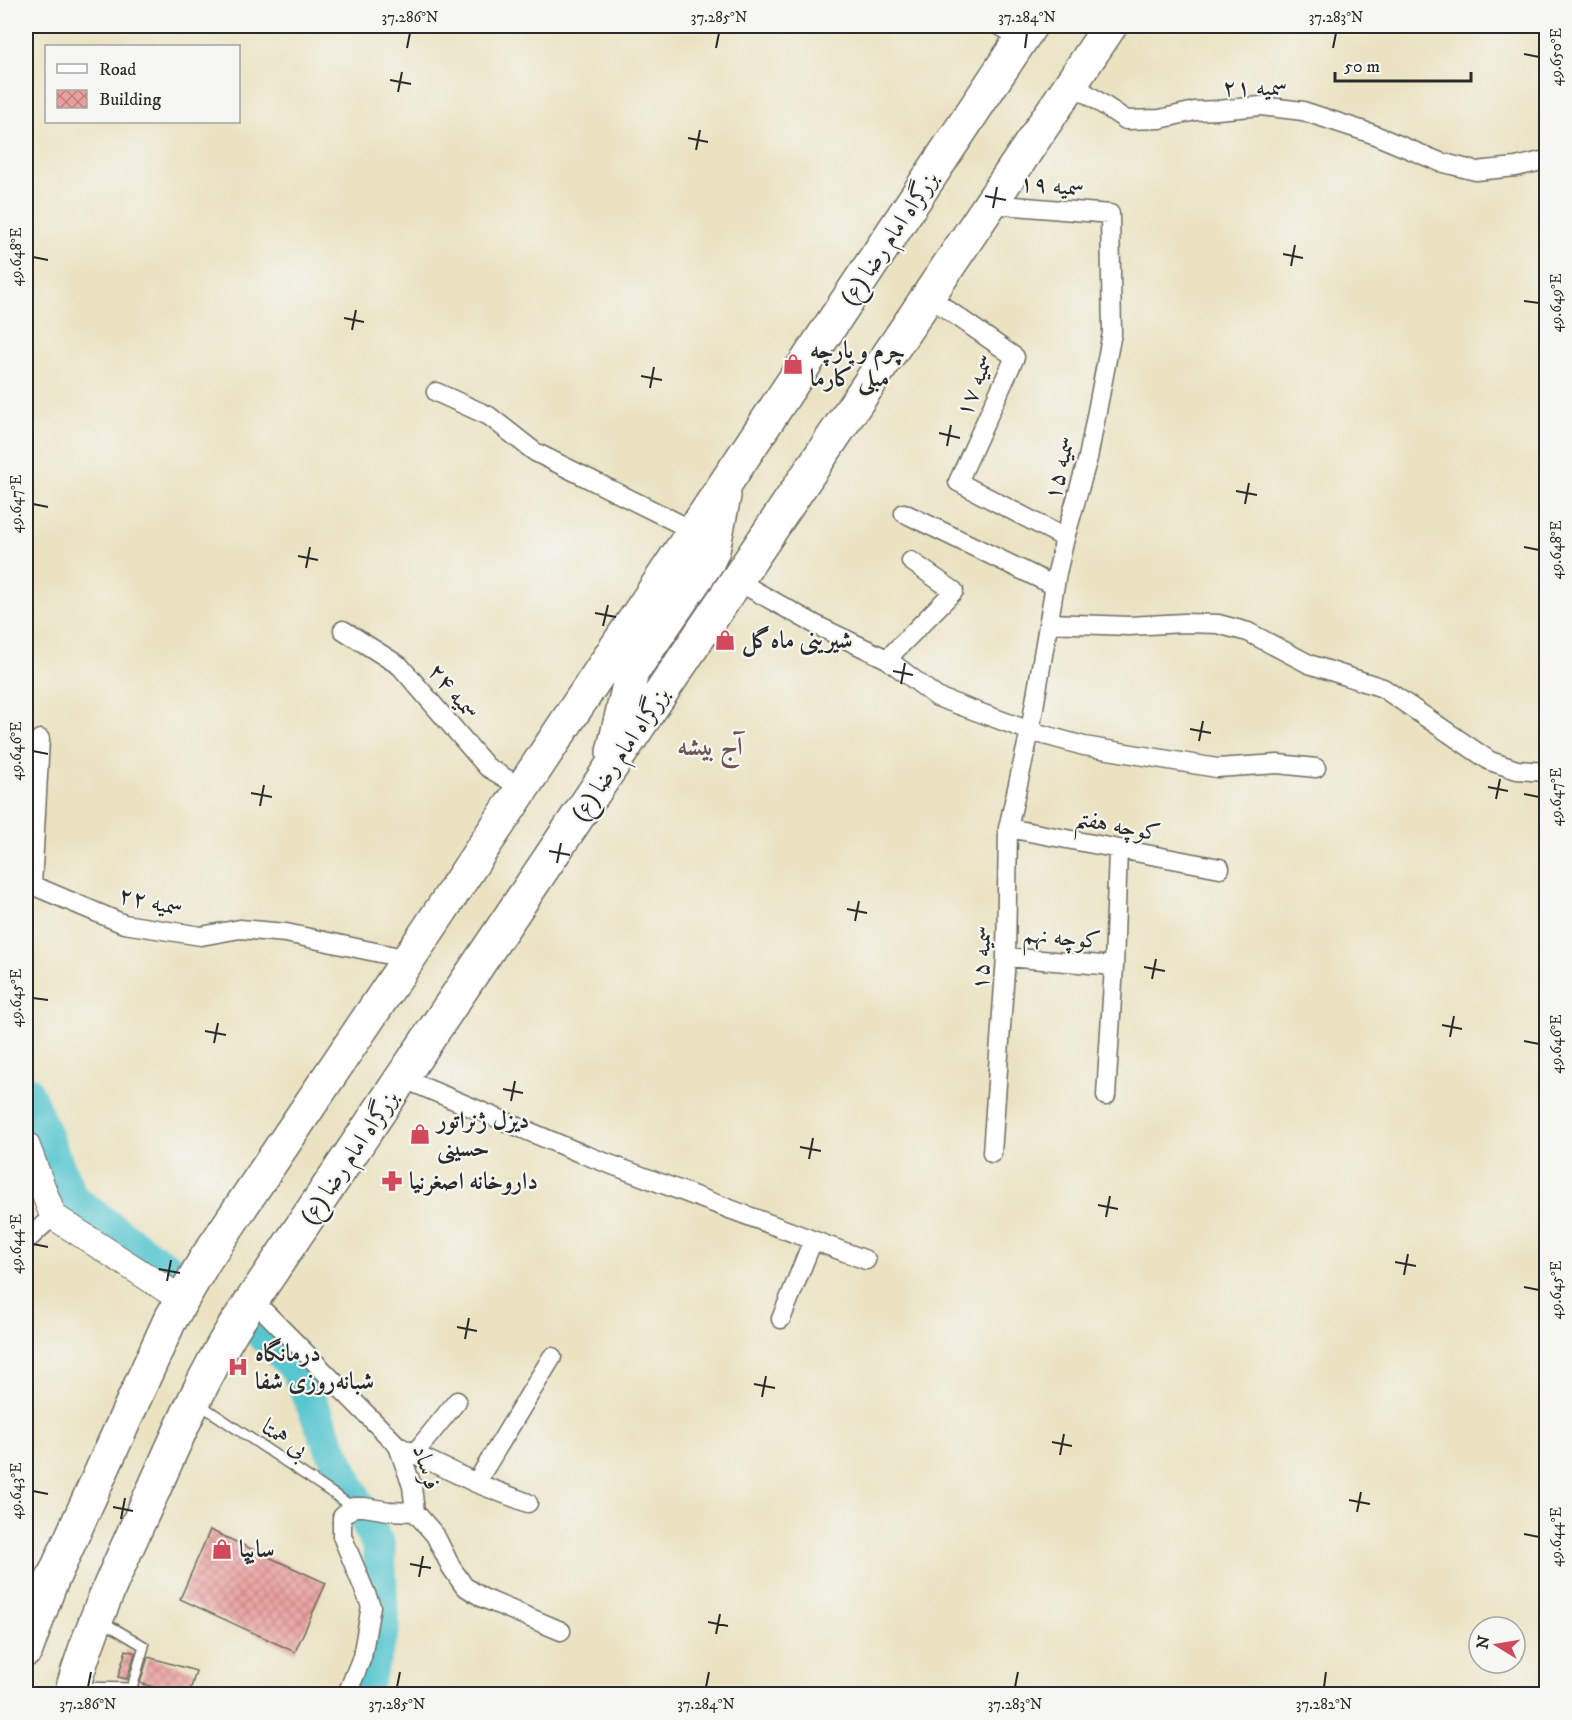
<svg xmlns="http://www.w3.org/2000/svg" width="1572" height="1720" font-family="'IM FELL DW Pica',Amiri,serif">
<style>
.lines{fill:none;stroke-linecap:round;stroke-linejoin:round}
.river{stroke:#59c6cf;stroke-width:33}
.building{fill:url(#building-cross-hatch)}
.lane-casing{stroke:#6e6b60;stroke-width:12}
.street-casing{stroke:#6e6b60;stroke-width:21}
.secondary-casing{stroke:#6e6b60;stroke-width:28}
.highway-casing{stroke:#6e6b60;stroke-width:36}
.lane{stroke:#fff;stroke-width:9}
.street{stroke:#fff;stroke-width:18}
.secondary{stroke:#fff;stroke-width:26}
.highway{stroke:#fff;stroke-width:33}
.ticks{fill:none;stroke:#2b2b2b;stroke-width:2}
.labels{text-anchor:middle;stroke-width:4.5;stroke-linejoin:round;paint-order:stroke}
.street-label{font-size:24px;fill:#2b2b2b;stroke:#f6f6f2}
.poi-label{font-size:24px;font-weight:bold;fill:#2b2b2b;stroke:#f6f6f2;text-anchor:start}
.neighbourhood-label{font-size:26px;font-weight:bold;fill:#6e5453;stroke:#f6f6f2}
.neatline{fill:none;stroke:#2b2b2b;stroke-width:2}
.ticks-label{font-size:15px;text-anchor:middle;fill:#2b2b2b}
</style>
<defs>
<pattern id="building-cross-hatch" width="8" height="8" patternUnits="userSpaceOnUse" patternTransform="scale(1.5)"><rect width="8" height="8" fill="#e99f9d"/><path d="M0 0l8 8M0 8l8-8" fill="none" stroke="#bd8280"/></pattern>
</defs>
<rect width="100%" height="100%" fill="#f6f6f2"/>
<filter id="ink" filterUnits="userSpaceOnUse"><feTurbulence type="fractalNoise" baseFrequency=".0167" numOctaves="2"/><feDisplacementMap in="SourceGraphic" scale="12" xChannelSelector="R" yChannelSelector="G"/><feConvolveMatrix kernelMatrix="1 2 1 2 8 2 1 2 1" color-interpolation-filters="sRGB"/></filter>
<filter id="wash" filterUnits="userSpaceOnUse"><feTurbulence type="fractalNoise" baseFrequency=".008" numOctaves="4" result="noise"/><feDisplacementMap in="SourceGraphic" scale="24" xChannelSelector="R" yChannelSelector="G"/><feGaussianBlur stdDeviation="1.35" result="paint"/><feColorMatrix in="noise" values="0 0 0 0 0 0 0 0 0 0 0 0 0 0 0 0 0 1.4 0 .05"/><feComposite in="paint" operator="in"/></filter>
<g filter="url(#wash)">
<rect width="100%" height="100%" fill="#eae2c1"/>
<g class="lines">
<path class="river" d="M26 1090 72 1199 148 1255 181 1277
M248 1320 296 1368 334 1455 379 1547 383 1631 363 1694"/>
</g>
<g id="blocks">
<path class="building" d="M210 1530 326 1583 295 1652 180 1599Z
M126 1650 135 1653 127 1679 118 1677Z
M148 1657 196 1671 189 1695H179L140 1683Z"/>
</g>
</g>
<g filter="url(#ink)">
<use href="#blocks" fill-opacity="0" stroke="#6e6b60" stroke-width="1.5"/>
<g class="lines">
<g class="lane-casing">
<path id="lane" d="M198 1403 353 1507
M79 1687 132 1688 144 1646 100 1620"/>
</g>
<g class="street-casing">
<path id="street" d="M1000 26 1022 38
M1071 83 1126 120 1160 119 1195 111 1217 110 1261 106 1303 111 1370 133 1440 162 1476 171 1516 167 1546 160
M990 204 1110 214 1112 333 1088 458 1065 538 1057 573 1030 731 1008 828 1006 957 992 1153
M928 296 1015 357 958 482 1065 538
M436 392 489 416 535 452 694 531
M904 513 1055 586
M737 581 820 627 887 659 937 697 1030 731 1084 746 1217 768 1278 764 1316 768
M1049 623 1129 626 1184 623 1218 624 1248 632 1309 664 1383 688 1490 761 1517 770 1546 772
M343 630 400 666 487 767 522 788
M887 659 954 591 911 561
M40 739 32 885 124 924 201 936 240 929 286 933 408 959
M1008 828 1220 868
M1006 957 1114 966
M402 1078 580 1153 866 1260
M1106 1096 1114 966 1118 850
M26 1241 53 1216
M252 1299 398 1446 412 1486 415 1512 435 1535 451 1567 464 1586 483 1598 561 1631
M781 1319 813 1240
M398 1446 476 1483 528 1503
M414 1454 457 1401
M476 1483 552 1357
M347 1694 362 1657 371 1606 342 1536V1517L353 1507H364L389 1511 415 1512"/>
</g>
<g class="secondary-casing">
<path id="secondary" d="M26 1144 53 1216 181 1299"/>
</g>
<g class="highway-casing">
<path id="highway" d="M613 752 632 672 708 561 713 550 724 496
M26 1650 49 1587 169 1322 205 1260 428 930 1030 26
M71 1694C91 1623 122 1558 153 1491 178 1435 202 1379 234 1327L1110 26"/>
</g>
<use href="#lane" class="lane"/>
<use href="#street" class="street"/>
<use href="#secondary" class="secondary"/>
<use href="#highway" class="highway"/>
</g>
</g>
<path class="ticks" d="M407 48 410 33M716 48 719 33M1025 48 1027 33M1333 48 1336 33M1524 54 1539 57M390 80 411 84M398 92 402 72M688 138 708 142M696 150 700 130M985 196 1006 200M993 208 997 187M1283 254 1303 258M33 257 48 260M1291 266 1295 245M1524 301 1539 303M344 318 364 322M352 330 356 310M641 376 662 380M650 388 654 367M939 433 960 438M947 446 951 425M1236 491 1257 495M33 504 48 507M1245 504 1249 483M1524 547 1539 550M298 556 318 560M306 568 310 547M595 613 616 617M603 626 608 605M893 671 913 675M901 684 905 663M1190 729 1211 733M1199 741 1203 721M33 751 48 754M1488 787 1508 791M251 793 272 797M1524 794 1539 797M1496 799 1500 779M260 806 264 785M549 851 570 855M557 863 561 843M847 909 867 913M855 921 859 901M1144 967 1165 971M1152 979 1156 959M33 998 48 1000M1442 1025 1462 1029M205 1031 226 1035M1450 1037 1454 1016M1524 1041 1539 1044M214 1043 218 1023M503 1089 523 1093M511 1101 515 1081M800 1147 821 1151M809 1159 813 1138M1098 1205 1118 1209M1106 1217 1110 1196M33 1244 48 1247M1395 1262 1416 1266M159 1269 180 1273M1404 1275 1408 1254M167 1281 171 1260M1524 1287 1539 1290M457 1327 477 1331M465 1339 469 1318M754 1384 775 1388M762 1397 766 1376M1052 1442 1072 1446M1060 1455 1064 1434M33 1491 48 1494M1349 1500 1370 1504M113 1507 133 1511M1357 1512 1361 1492M121 1519 125 1498M1524 1534 1539 1537M410 1564 431 1568M419 1577 423 1556M708 1622 728 1626M716 1634 720 1614M88 1687 91 1672M397 1687 400 1672M706 1687 709 1672M1015 1687 1018 1672M1324 1687 1326 1672"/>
<defs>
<g id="shop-bare" transform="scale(1.62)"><path d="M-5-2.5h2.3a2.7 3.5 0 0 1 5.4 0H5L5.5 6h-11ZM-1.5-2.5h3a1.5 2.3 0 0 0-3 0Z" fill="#d1495b" stroke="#f6f6f2" stroke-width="2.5" paint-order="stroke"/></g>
<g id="pharmacy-bare" transform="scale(1.62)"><path d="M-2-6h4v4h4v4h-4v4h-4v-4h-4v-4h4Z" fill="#d1495b" stroke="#f6f6f2" stroke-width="2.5" paint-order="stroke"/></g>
<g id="hospital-bare" transform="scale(1.62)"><path d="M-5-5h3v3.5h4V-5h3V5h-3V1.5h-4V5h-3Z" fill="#d1495b" stroke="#f6f6f2" stroke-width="2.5" paint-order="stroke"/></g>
</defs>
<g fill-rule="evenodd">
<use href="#shop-bare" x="793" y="364"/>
<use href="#shop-bare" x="725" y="640"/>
<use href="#shop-bare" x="420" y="1134"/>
<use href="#pharmacy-bare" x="392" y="1181"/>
<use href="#hospital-bare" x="238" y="1367"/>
<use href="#shop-bare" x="222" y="1549"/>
</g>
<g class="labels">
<g class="street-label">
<text x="1255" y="95">سمیه ۲۱</text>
<text transform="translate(1052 185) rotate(5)" y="8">سمیه ۱۹</text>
<text transform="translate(889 238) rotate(-56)" y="8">بزرگراه امام رضا (ع)</text>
<text transform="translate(974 385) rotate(-69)" y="8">سمیه ۱۷</text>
<text transform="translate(1059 468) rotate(-76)" y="8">سمیه ۱۵</text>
<text transform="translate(454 691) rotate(50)" y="8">سمیه ۲۴</text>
<text transform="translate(620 754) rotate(-56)" y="8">بزرگراه امام رضا (ع)</text>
<text transform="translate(1118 825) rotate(11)" y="8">کوچه هفتم</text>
<text transform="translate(151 901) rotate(13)" y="8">سمیه ۲۲</text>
<text transform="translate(1062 937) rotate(5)" y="8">کوچه نهم</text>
<text transform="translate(981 958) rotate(-87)" y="8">سمیه ۱۵</text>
<text transform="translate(349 1157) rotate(-56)" y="8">بزرگراه امام رضا (ع)</text>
<text transform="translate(285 1438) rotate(34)" y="8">بی همتا</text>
<text transform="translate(427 1467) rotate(73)" y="8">فرساد</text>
</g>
<g class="poi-label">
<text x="810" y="358">چرم و پارچه<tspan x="810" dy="28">مبلی کارما</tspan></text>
<text x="742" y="648">شیرینی ماه‌گل</text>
<text x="437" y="1128">دیزل ژنراتور<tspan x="437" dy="28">حسینی</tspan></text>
<text x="409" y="1189">داروخانه اصغرنیا</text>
<text x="255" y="1361">درمانگاه<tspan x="255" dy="28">شبانه‌روزی شفا</tspan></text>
<text x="239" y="1557">سایپا</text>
</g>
<g class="neighbourhood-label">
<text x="710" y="755">آج بیشه</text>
</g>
</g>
<rect width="1572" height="1720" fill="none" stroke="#f6f6f2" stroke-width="66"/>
<rect x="45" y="45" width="195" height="78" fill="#f6f6f2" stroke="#a5a5a2" stroke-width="1.5"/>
<rect x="57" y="64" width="30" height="9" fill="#ffffff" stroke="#a5a5a2" stroke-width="1.5"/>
<text x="99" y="75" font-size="18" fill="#2b2b2b">Road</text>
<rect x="57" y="90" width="30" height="18" fill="url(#building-cross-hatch)" stroke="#a5a5a2" stroke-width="1.5"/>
<text x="99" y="105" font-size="18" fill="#2b2b2b">Building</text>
<g transform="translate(1497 1645) rotate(281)"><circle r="28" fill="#f6f6f2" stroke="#a5a5a2" stroke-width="1.5"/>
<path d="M0-4.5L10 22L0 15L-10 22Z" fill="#d1495b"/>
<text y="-9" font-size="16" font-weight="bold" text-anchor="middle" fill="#2b2b2b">N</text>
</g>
<path d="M1335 72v9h136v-9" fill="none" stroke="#2b2b2b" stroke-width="3"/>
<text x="1344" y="72" font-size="18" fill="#2b2b2b" stroke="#f6f6f2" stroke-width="4.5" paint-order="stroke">50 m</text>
<rect x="33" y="33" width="1506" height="1654" class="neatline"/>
<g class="ticks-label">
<text x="410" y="22">37.286°N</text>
<text x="719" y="22">37.285°N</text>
<text x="1027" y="22">37.284°N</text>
<text x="1336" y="22">37.283°N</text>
<text transform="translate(1556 57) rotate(-90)" y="5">49.650°E</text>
<text transform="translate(16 257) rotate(-90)" y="5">49.648°E</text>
<text transform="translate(1556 303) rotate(-90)" y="5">49.649°E</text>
<text transform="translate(16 504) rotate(-90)" y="5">49.647°E</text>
<text transform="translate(1556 550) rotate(-90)" y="5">49.648°E</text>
<text transform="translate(16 751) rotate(-90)" y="5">49.646°E</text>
<text transform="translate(1556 797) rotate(-90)" y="5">49.647°E</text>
<text transform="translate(16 998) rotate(-90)" y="5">49.645°E</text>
<text transform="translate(1556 1044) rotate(-90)" y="5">49.646°E</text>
<text transform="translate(16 1244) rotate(-90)" y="5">49.644°E</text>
<text transform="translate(1556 1290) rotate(-90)" y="5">49.645°E</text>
<text transform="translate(16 1491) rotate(-90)" y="5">49.643°E</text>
<text transform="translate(1556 1537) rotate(-90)" y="5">49.644°E</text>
<text x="88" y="1709">37.286°N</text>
<text x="397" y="1709">37.285°N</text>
<text x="706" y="1709">37.284°N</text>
<text x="1015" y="1709">37.283°N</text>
<text x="1324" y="1709">37.282°N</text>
</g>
</svg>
